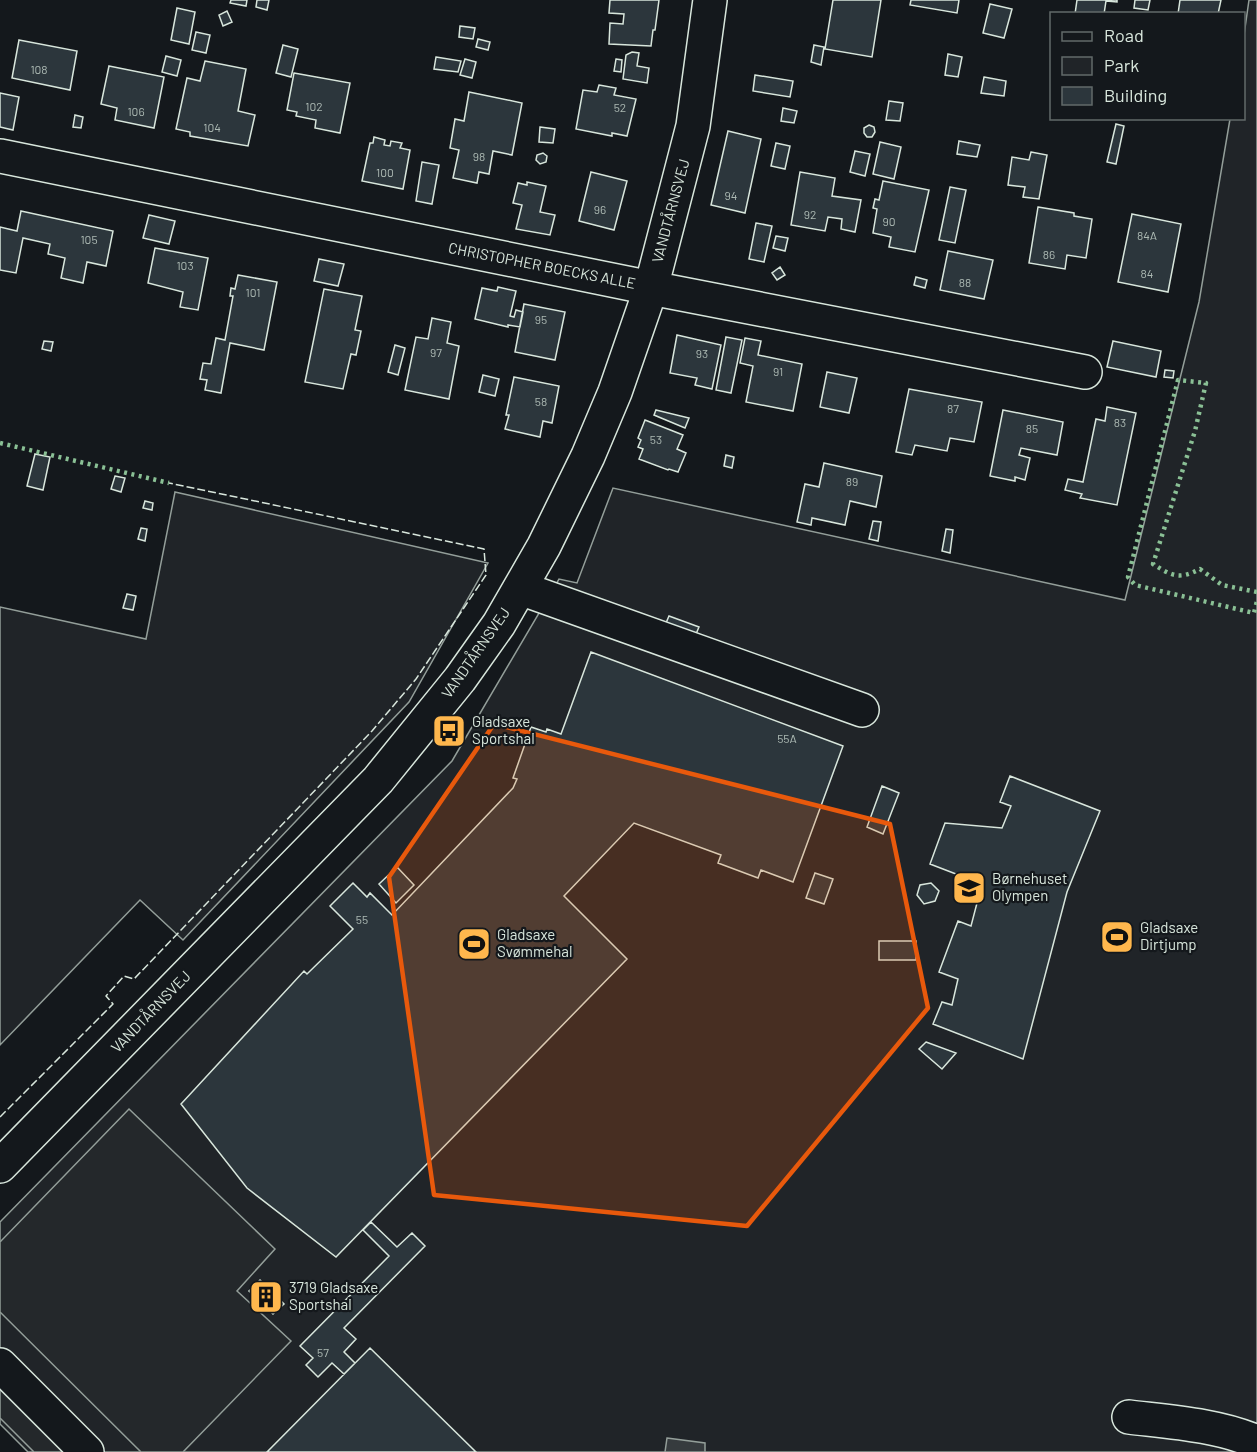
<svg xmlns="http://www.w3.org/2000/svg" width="1257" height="1452" font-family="Barlow,sans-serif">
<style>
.green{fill:#202428;stroke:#939e99;stroke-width:1.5}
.parking{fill:#24282b;stroke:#939e99;stroke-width:1.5}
.water{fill:#363b3e;stroke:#939e99;stroke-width:1.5}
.building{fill:#2c363c;stroke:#d8e6dc;stroke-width:1.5}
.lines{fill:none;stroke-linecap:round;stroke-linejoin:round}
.minor-casing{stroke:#d8e6dc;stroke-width:36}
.minor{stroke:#14181c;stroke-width:33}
.hedge{stroke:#8ac095;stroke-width:4.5;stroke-dasharray:3 4.5;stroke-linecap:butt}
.fence{stroke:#d8e6dc;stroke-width:1.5;stroke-dasharray:8 3;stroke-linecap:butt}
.marked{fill:#e8590c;fill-opacity:0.2;stroke:#e8590c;stroke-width:4.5;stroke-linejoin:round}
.labels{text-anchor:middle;stroke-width:4.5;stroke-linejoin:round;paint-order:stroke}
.number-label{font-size:12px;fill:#adbab4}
.street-label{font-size:15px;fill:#d8e6dc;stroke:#14181c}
.poi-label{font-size:15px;fill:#d8e6dc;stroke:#14181c;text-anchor:start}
</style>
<rect width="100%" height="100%" fill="#14181c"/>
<path class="green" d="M1249 0H1257V1452H28L0 1424V1222L452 761 559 579 577 583 613 488 1125 600 1199 302 1230 119 1244 118V35Z
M175 492 488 563 409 702 183 940 140 900 0 1045V607L146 639Z"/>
<path class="parking" d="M129 1109 275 1249 237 1291 291 1341 183 1452H141L0 1312V1242Z
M0 1384 69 1452H34L0 1418Z"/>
<path class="water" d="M667 1438 705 1443V1452H665Z"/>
<path class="building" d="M231 0H247L246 6 230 3Z
M257 0H269L267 10 256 7Z
M610 0H659L655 30H653L651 46 609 44 610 23 623 24 624 14 609 13Z
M833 0H881L872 57 825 49Z
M911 0H959L957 13 910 5Z
M1077 0H1117V2L1106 1 1104 14H1075Z
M1135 0H1150L1148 10 1134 8Z
M1180 0H1221L1218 14H1178Z
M990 4 1012 9 1004 38 983 33Z
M177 8 195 12 189 44 171 40Z
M227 11 232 22 223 26 219 15Z
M460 26 475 28 473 39 459 37Z
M196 32 210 35 206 53 192 50Z
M478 39 490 42 488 50 476 47Z
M19 40 77 51 70 90 12 78Z
M283 45 298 49 291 77 276 73Z
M814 45 824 47 821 65 811 62Z
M632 52 639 53 637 66 649 68 647 83 623 79 626 55Z
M948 54 962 57 958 77 945 75Z
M166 56 181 60 177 76 162 72Z
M436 57 461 61 458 72 434 69Z
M465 59 476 62 472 78 460 75Z
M616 59 622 60 621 72 614 71Z
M205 61 246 69 238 111 255 115 248 146 190 136V132L176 129 187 78 200 81Z
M109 66 164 77 154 128 115 120 117 108 101 104Z
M294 73 350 83 340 133 315 128 316 120 296 116 297 112 287 110Z
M755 75 793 81 790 97 753 91Z
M984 77 1006 81 1004 96 981 93Z
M599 85 616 88 614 95 636 99 627 136 612 133V136L576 129 583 90 597 92Z
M469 92 522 103 512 155 493 151 489 174 479 172 477 183 453 178 459 150 450 148 455 119 464 121Z
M0 93 19 97 13 130 0 127Z
M889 101 903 103 900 121 886 120Z
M783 108 797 111 794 123 781 121Z
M75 115 83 117 81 128 73 127Z
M1116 124 1124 126 1116 164 1107 162Z
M869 125 874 127 875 132 872 137H867L864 133V128Z
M540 127 555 129 553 143 539 142Z
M728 131 761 139 745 213 711 205Z
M374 137 385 140 384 145 390 146 391 141 402 143 400 148 410 150 403 189 362 181 370 143H373Z
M959 141 980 145 977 157 957 154Z
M880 142 901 147 894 179 873 174Z
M776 143 790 146 785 169 771 166Z
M855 151 870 154 865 176 850 172Z
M1031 152 1047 155 1039 199 1023 197 1025 187 1008 185 1012 157 1029 160Z
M543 153 547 156 546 162 540 164 536 160 537 155Z
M422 162 439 165 432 204 416 201Z
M591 172 627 181 614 230 579 221Z
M800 172 835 178 832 196 861 200 855 232 841 229 842 219 828 217 825 231 791 225Z
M883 181 929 190 915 252 889 247 891 237 873 233 877 209 873 208 875 199 879 200Z
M527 182 546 186 540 212 555 215 550 235 516 229 522 205 513 203 518 183 527 185Z
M950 187 966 190 955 243 939 240Z
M1038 207 1074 213V216L1092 219 1086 258 1067 255 1065 269 1029 263Z
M21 211 113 231 106 266 87 262 83 283 61 278 65 258 48 254 50 244 23 238 16 273 0 270V227L17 231Z
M1132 214 1181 224 1168 292 1118 282Z
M149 215 175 221 169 244 143 238Z
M756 223 772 226 764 262 749 259Z
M776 236 788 238 785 251 773 248Z
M155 248 208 258 198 310 180 307 183 292 148 283Z
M948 251 993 260 984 299 940 290Z
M319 259 344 264 338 286 314 281Z
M780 267 785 275 777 280 772 273Z
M238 275 277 282 264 350 230 343 221 393 205 390 207 380 200 379 203 363 211 364 216 338 225 340 233 296H230L231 288 235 289Z
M916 277 927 280 925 288 914 285Z
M498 287 516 291 510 316 514 317 516 310 523 312 520 327 508 325V327L475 319 482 288 497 291Z
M324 289 362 296 355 330 361 331 356 355 351 354 343 389 305 382Z
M524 304 565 312 555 360 515 352Z
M432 318 451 322 447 343 459 346 449 399 405 390 416 337 428 339Z
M677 335 721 345 712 389 695 385 697 378 670 373Z
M726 337 742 340 731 393 716 390Z
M745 338 761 341 758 355 802 364 793 411 746 402 753 366 740 363Z
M44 341 53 342 51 351 42 349Z
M1113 341 1161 351 1156 377 1107 367Z
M395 345 405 348 398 375 388 372Z
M1165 370 1174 371 1173 378 1164 377Z
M827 372 857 378 849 413 820 407Z
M483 375 499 379 495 396 479 392Z
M514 377 559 386 552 423 543 421 540 437 505 429 509 415H506Z
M909 389 982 402 974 442 950 438 947 451 915 445 912 455 896 452Z
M1107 407 1136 413 1117 505 1080 498 1082 494 1065 490 1068 479 1083 482 1096 419 1105 421Z
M656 410 689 418 685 428 654 415Z
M1003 410 1063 422 1057 455 1021 448 1019 455 1030 458 1025 480 1015 477V481L990 476Z
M645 420 683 435 677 449 686 453 678 472 669 469 668 470 639 459 643 449 638 447 641 440 638 438Z
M35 454 50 457 43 490 27 486Z
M726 455 734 457 732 468 724 466Z
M824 463 882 476 876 507 850 501 845 525 812 518 811 525 797 522 805 484 819 487Z
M115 476 125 478 121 492 111 489Z
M145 501 153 503 152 510 143 508Z
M873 521 881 522 878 541 869 539Z
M141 528 147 529 145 541 138 539Z
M946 529 953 530 950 553 942 551Z
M127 594 136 596 133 610 123 608Z
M669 616 699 627 693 641 663 630Z
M591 652 843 746 793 882 761 870 758 878 718 863 721 855 634 823 564 896 627 959 336 1257 247 1188 181 1104 304 971 307 974 353 929 330 906 353 883 367 897 370 893 392 915 513 788 517 779 513 778 531 727 546 732 547 729 561 734Z
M1010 776 1100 811 1067 892 1023 1059 933 1024 942 1002 952 1005 958 979 939 972 958 921 971 926 982 884 930 864 945 823 1002 828 1011 806 1000 802Z
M882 786 899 793 883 834 867 827Z
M397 867 414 885 396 903 379 884Z
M815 873 833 879 824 904 806 898Z
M931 883 939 891 935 901 924 904 917 895 920 885Z
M879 941H916V960H879Z
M926 1042 956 1053 942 1069 919 1049Z
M371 1222 397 1247 412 1233 425 1246 344 1328 356 1339 344 1352 355 1363 344 1374 332 1363 318 1377 306 1365 313 1358 300 1346 389 1256 363 1230Z
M260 1280 284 1304 273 1314 249 1291Z
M370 1348 476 1452H267Z"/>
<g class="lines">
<g class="minor-casing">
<path id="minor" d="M0 156 651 288 1085 372
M520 588 862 710
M0 1166 378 780 460 679 499 624 544 546 588 456 615 392 651 288 693 126 710 0
M0 1365 87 1452
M1129 1417C1171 1422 1218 1425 1257 1442"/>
</g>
<use href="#minor" class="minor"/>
<path class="hedge" d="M0 443 169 483
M1257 592 1222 585 1200 569C1179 580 1172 576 1153 564L1195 431 1206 383 1178 380 1128 577 1135 585 1254 613 1257 601"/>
<path class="fence" d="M0 1117 113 1004 106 996 124 976 134 979 372 731 416 679 486 575 484 549 169 483"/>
</g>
<path class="marked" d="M494 724 890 824 928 1008 747 1226 434 1195 389 877Z"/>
<defs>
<g id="bus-square" transform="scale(1.725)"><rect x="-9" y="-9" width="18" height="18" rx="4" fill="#ffb74d" stroke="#14181c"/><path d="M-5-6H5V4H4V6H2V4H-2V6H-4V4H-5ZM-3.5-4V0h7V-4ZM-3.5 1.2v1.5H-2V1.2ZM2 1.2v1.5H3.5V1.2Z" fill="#111"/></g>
<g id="school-square" transform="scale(1.725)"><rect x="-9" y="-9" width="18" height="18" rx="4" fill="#ffb74d" stroke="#14181c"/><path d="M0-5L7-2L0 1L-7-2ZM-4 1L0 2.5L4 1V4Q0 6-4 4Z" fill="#111"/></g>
<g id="stadium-square" transform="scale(1.725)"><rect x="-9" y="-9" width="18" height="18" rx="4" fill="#ffb74d" stroke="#14181c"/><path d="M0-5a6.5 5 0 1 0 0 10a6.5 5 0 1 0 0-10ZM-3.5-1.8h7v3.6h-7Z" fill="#111"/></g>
<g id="building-square" transform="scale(1.725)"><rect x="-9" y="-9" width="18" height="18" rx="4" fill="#ffb74d" stroke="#14181c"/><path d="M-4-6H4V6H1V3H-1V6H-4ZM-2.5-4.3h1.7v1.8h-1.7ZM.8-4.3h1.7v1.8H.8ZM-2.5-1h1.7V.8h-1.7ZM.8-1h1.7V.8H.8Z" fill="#111"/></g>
</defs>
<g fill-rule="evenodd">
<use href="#bus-square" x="449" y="731"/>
<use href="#school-square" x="969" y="888"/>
<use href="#stadium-square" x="1117" y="937"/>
<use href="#stadium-square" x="474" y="944"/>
<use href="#building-square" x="266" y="1297"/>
</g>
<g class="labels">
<g class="number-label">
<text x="39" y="74">108</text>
<text x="314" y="111">102</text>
<text x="620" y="112">52</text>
<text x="136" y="116">106</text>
<text x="212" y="132">104</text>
<text x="479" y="161">98</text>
<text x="385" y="177">100</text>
<text x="731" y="200">94</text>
<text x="600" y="214">96</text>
<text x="810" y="219">92</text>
<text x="889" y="226">90</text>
<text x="1147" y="240">84A</text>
<text x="89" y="244">105</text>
<text x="1049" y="259">86</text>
<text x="185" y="270">103</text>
<text x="1147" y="278">84</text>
<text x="965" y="287">88</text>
<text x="253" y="297">101</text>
<text x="541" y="324">95</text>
<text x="436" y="357">97</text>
<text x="702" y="358">93</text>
<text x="778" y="376">91</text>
<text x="541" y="406">58</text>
<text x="953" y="413">87</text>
<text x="1120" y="427">83</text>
<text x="1032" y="433">85</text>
<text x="656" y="444">53</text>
<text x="852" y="486">89</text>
<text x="787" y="743">55A</text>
<text x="362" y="924">55</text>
<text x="323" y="1357">57</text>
</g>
<g class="street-label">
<text transform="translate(671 211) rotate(-75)" y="5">VANDTÅRNSVEJ</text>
<text transform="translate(542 266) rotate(11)" y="5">CHRISTOPHER BOECKS ALLE</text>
<text transform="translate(476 653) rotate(-55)" y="5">VANDTÅRNSVEJ</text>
<text transform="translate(151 1012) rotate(-46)" y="5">VANDTÅRNSVEJ</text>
</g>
<g class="poi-label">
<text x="472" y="727">Gladsaxe<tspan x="472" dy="17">Sportshal</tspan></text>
<text x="992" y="884">Børnehuset<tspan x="992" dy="17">Olympen</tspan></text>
<text x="1140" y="933">Gladsaxe<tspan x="1140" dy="17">Dirtjump</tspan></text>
<text x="497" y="940">Gladsaxe<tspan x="497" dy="17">Svømmehal</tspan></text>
<text x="289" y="1293">3719 Gladsaxe<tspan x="289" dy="17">Sportshal</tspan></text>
</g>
</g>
<rect x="1050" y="12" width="195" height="108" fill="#14181c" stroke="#626a69" stroke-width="1.5"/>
<rect x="1062" y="32" width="30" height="9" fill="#14181c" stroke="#626a69" stroke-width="1.5"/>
<text x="1104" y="42" font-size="18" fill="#d8e6dc">Road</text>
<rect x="1062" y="57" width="30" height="18" fill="#202428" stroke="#626a69" stroke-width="1.5"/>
<text x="1104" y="72" font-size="18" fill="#d8e6dc">Park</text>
<rect x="1062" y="87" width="30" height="18" fill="#2c363c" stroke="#626a69" stroke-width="1.5"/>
<text x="1104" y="102" font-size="18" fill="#d8e6dc">Building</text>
</svg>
